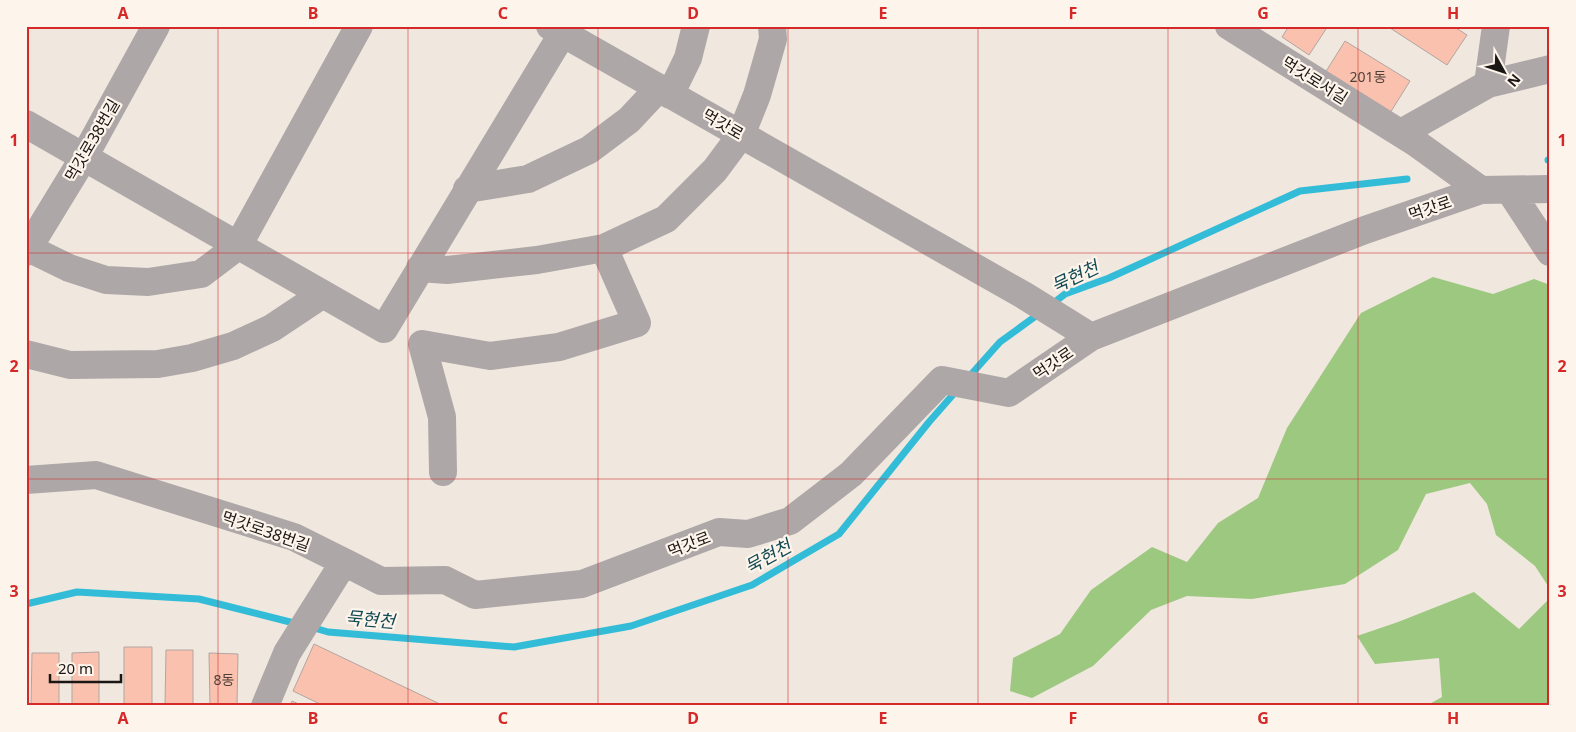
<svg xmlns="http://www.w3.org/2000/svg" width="1576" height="732" font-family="'Noto Sans','Noto Sans KR',sans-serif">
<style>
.green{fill:#9dc880}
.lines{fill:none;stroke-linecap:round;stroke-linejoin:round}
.stream{stroke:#33bcd7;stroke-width:7}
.building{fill:#fac2ae;stroke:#b1a5a1}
.minor{stroke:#ada7a8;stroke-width:28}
.grid{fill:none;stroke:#d62828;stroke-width:1;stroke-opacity:0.55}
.labels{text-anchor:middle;stroke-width:4.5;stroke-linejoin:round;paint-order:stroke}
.number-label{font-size:14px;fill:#51413a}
.street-label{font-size:16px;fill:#191613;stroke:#fdf4eb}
.water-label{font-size:18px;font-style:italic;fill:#104954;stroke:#fdf4eb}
.neatline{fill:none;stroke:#d62828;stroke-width:2}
.grid-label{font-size:16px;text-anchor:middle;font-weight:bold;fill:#d62828}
</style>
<rect width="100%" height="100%" fill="#f0e7de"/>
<path class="green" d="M1433 277 1493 294 1534 279 1550 285V589L1535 566 1496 535 1487 504 1470 483 1426 494 1398 550 1345 584 1252 599 1187 596 1151 610 1093 666 1032 698 1010 691 1013 658 1060 634 1091 590 1152 547 1187 562 1218 523 1258 498 1287 428 1361 313Z
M1474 592 1519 629 1550 598V706H1426L1442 697 1439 658 1375 664 1357 636 1398 622Z"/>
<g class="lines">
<path class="stream" d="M1548 160H1550
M1051 305 1065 294 1109 278 1300 191 1407 179
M967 379 1000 342 1040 313
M26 604 77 592 199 599 298 624
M311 627 328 632 514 647 631 626 752 585 839 534 929 422 958 389"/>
</g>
<path class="building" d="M1289 26H1328L1309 55 1282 37Z
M1387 26H1453L1467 35 1447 65Z
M1345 41 1410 81 1390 113 1325 73Z
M314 644 442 705V706H324L293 691Z
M124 647H152V706H124Z
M166 650H193V706H165Z
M99 652V706H72V653Z
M32 653H59V706H31Z
M209 653 238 654 237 706H210Z
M292 701 303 706H290Z"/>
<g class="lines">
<path class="minor" d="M550 26 1025 296 1091 337 1365 230 1481 190 1550 189
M1229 26 1416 143 1481 190
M1488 84 1550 69
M670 95 688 58 696 26
M26 124 384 329 567 26
M1401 133 1488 84 1496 26
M467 189 528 179 589 150 629 120 659 88
M1510 191 1550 252
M26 247 69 268 106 280 148 282 201 274 238 246 359 26
M26 252 84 157 156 26
M420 268 447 270 537 260 604 248 666 219 715 170 741 135 757 95 773 39 772 26
M26 354 70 365 158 364 192 358 233 346 272 328 323 294
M443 472 442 417 422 344 490 356 559 347 637 323 604 248
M26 480 96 475 294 537 344 562 287 653 265 706
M344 562 381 581 445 580 475 595 582 584 719 532 748 534 790 521 851 474 942 380 1009 393 1091 337"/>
</g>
<path class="grid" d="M218 26V706M408 26V706M598 26V706M788 26V706M978 26V706M1168 26V706M1358 26V706M26 253H1550M26 479H1550"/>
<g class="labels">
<g class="number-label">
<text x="1368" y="82">201동</text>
<text x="224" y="685">8동</text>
</g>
<g class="street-label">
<text transform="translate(1315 80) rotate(32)" y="6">먹갓로서길</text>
<text transform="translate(723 124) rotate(30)" y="6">먹갓로</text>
<text transform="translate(92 140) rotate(-60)" y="6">먹갓로38번길</text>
<text transform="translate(1430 208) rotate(-19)" y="6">먹갓로</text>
<text transform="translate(1053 363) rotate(-34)" y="6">먹갓로</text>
<text transform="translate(266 531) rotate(19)" y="6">먹갓로38번길</text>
<text transform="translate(689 544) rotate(-21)" y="6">먹갓로</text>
</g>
<g class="water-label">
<text transform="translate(1075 277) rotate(-25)" y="6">묵현천</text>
<text transform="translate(768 557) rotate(-29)" y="6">묵현천</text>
<text transform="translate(370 620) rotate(5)" y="6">묵현천</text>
</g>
</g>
<rect width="1576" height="732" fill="none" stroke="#fdf4eb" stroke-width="55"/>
<g transform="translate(1504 72) rotate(130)" stroke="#fdf4eb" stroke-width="4" paint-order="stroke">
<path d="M0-4L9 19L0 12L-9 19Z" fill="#191613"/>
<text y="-8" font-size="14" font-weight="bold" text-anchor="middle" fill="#191613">N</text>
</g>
<path d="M50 674v8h71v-8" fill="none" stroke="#191613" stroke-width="2.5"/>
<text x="58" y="674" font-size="15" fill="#191613" stroke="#fdf4eb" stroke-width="4" paint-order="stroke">20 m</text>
<rect x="28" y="28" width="1520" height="676" class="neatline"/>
<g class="grid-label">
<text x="123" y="19">A</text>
<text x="313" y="19">B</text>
<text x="503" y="19">C</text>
<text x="693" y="19">D</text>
<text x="883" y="19">E</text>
<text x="1073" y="19">F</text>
<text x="1263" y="19">G</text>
<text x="1453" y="19">H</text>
<text x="14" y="146">1</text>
<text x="1562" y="146">1</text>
<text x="14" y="372">2</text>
<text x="1562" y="372">2</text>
<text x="14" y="597">3</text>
<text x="1562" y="597">3</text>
<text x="123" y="724">A</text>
<text x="313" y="724">B</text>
<text x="503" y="724">C</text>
<text x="693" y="724">D</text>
<text x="883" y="724">E</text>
<text x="1073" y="724">F</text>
<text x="1263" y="724">G</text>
<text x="1453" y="724">H</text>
</g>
</svg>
